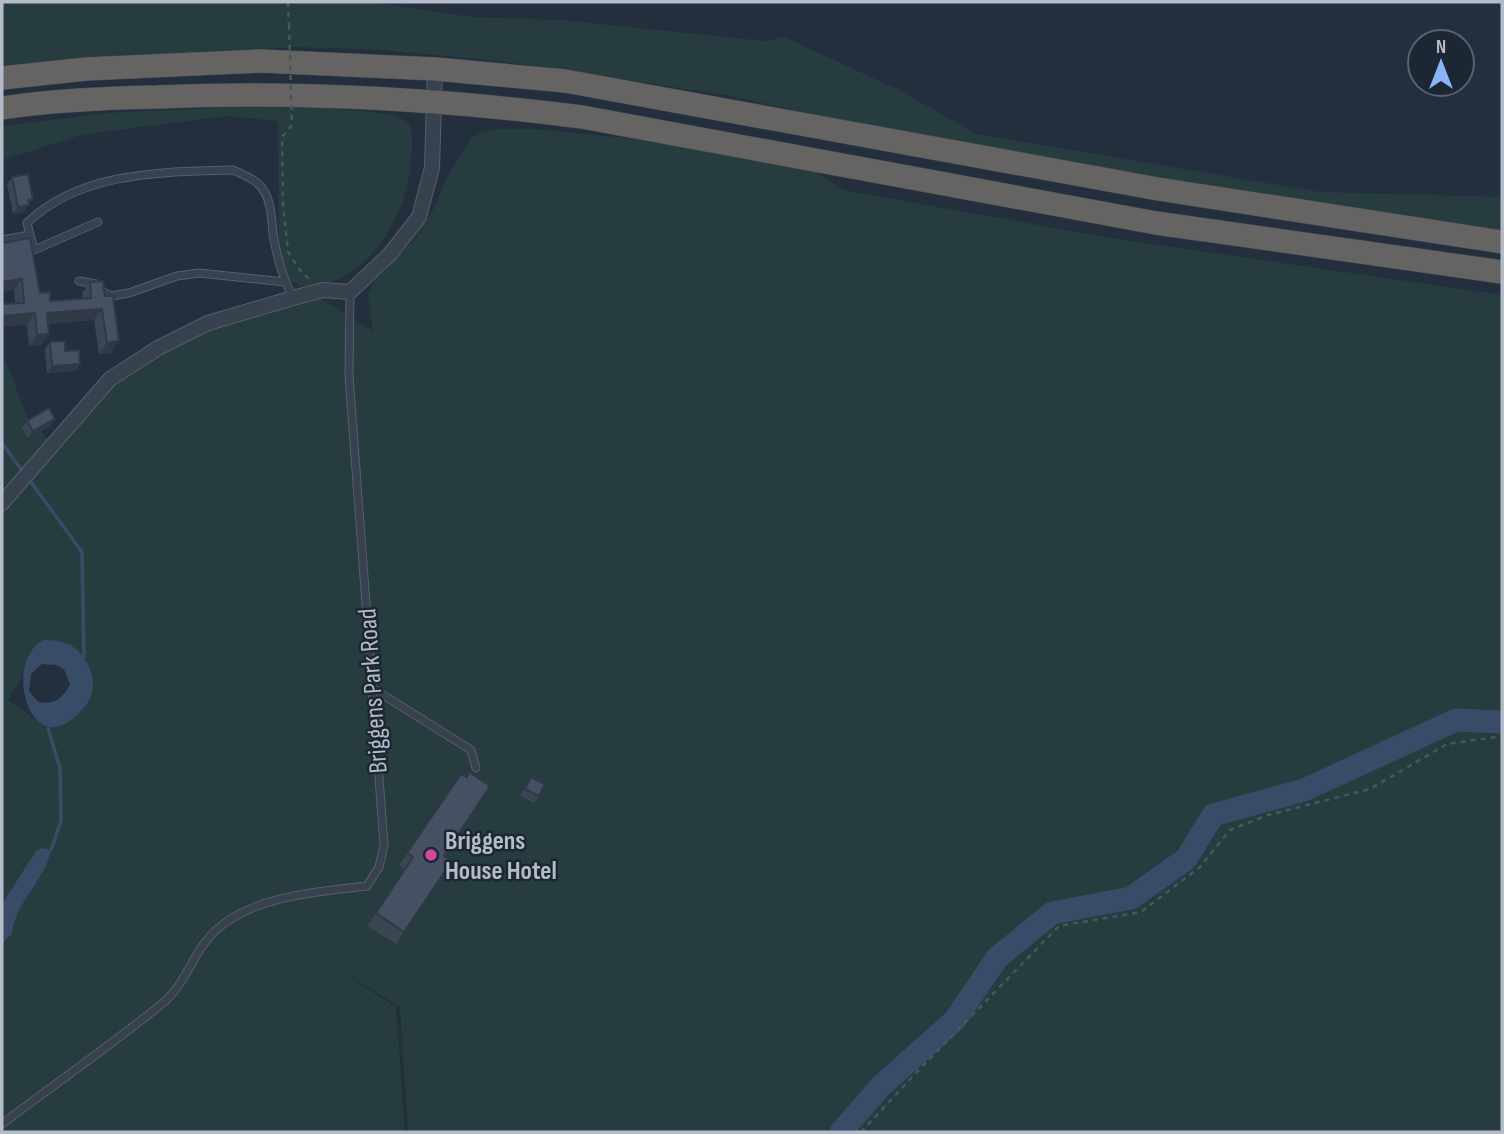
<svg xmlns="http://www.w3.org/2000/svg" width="1504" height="1134" font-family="'Sofia Sans Condensed',sans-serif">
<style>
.green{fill:#263c3f;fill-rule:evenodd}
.water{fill:#394c67;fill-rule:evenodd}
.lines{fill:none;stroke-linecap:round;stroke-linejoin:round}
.stream{stroke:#394c67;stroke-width:3.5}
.river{stroke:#394c67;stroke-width:23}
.service-casing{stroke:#565f6c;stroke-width:9}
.minor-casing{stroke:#565f6c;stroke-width:16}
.trunk-casing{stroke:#434c59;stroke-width:24}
.path{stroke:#44595c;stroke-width:2.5;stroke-dasharray:5 5;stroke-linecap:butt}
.service{stroke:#38414e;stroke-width:7}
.minor{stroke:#38414e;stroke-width:14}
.trunk{stroke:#656462;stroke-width:23}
.path-bridge{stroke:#44595c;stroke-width:2.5;stroke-dasharray:5 5;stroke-linecap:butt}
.wall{fill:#3b4654}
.shaded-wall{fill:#303945}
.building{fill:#455162;stroke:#303945;stroke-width:2}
.hotel-dot{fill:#d1479c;stroke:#1d2633;stroke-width:2.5}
.labels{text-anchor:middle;stroke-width:5;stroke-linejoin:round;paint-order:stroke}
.street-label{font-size:26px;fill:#b4bcc9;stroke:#1d2633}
.poi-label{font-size:26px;font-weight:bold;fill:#b4bcc9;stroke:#1d2633;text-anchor:start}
</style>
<rect width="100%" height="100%" fill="#242f3e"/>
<path class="green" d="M2 2H369L472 17 561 20 765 41 784 37 899 90 976 134 1320 192 1502 197V233L1290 204 847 122 726 95 500 61 381 50 297 47 125 56 2 68Z
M236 107C267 107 386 106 406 121 415 129 412 145 411 157 410 202 386 249 347 275 334 283 316 284 301 287L279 273 278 121 227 116 85 134 2 160V126L107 113Z
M498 129H534L636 139 710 150 813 170 843 190 1110 238 1502 295V1132H408L400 1007 320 958 396 1007 405 1132H2V951L4 941 12 934 14 919 50 851 42 848 2 904V352L28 418 54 446C73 426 92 402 113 383 166 335 253 318 321 299L373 331 368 294 373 283 411 243 432 212 447 178 471 138 482 132ZM44 640 89 701C77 717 68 724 48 728L8 700Z"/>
<path class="water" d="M44 640C54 640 61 641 70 645 90 656 101 687 86 705 32 774 0 661 44 640ZM42 664 56 665 64 669 70 685C61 699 55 705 38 702L29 691 31 674Z
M42 848 51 850C45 881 15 902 12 934L4 941 2 951V904L36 851Z"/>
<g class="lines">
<path class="stream" d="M2 443 23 472
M28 478 82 552 84 657
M48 728 60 768 61 821 51 850"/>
<path class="river" d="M841 1132 881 1086 955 1020 997 958 1052 913 1131 898 1186 859 1213 815 1304 790 1456 720 1502 722"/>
<g class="service-casing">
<path id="service" d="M98 222 34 250 27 223C81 171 163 172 233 170 244 175 258 180 264 191 273 206 271 224 274 240 278 261 283 279 293 297
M2 240 30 235
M79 281 96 284 103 292 111 296 129 293 177 276 199 273 285 282
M372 688 471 750 476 768
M2 1124C55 1084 111 1045 163 1003 186 984 194 950 216 930 255 895 318 892 367 886L379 867 384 845 349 376 350 292"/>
</g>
<g class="minor-casing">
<path id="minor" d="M2 503 110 379 158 348 208 323 293 298 323 290 350 292 391 253 419 217 432 168 435 69"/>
</g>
<g class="trunk-casing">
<path id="trunk" d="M2 78 86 69 261 61 435 69 565 81 1158 189 1502 242
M2 108C53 100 104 98 156 97 298 91 441 99 582 117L1156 223 1502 272"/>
</g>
<path class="path" d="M288 2 289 25
M292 125 282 137 283 203 288 252 302 273 311 280
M861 1132 915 1074 1059 926 1141 912 1200 867 1230 830 1268 815 1370 789 1447 744 1502 736"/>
<use href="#service" class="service"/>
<use href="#minor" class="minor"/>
<use href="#trunk" class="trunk"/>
<path class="path-bridge" d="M289 25 292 125"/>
</g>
<path class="wall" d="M12 177 29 204 24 212 13 214 7 184Z
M2 243 40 293 50 301 83 298 82 293 90 282 103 281 111 353 99 354 94 320 48 324 49 334 41 345 29 346 27 325 15 303 14 290 2 292Z
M50 342 65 351 80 364 75 371 47 373 45 349Z
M55 419 50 426 28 438 22 428 27 421Z
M461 774 444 856 452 861 396 944 367 926 405 870 399 865Z
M531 777 539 796 534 803 520 796Z"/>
<path class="shaded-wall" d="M33 199 24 212 13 214 18 207 28 200Z
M22 279 14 290 2 292V282Z
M102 309 94 320 39 325 47 313Z
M35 313 27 325 2 327V316Z
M49 334 41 345 29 346 37 335Z
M119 341 111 353 99 354 107 343Z
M80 364 75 371 47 373 52 366Z
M55 419 50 426 28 438 33 431Z"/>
<path class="building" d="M28 174 33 199 28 200 29 205 18 207 12 177Z
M30 238 40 293 50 292V301L91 298 90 282 103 281 105 296H113L119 341 107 343 102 309 47 313 49 334 37 335 35 313 2 316V304L24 303 22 279 2 282V243Z
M65 341V351L79 350 80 364 52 366 50 342Z
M49 408 55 419 33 431 27 421Z
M469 772 490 786 444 856 452 861 404 932 376 913 413 857 407 853 461 774 467 777Z
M531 777 545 785 539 796 525 789Z"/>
<circle class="hotel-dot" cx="431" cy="855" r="7"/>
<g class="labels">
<g class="street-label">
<text transform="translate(372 691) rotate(-94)" y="9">Briggens Park Road</text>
</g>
<g class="poi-label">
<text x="445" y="849">Briggens<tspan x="445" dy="30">House Hotel</tspan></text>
</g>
</g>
<rect width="1504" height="1134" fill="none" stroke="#b4bcc9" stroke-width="7"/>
<g transform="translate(1441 63)"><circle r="33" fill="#1d2633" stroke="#59626f" stroke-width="2"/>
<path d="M0-5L12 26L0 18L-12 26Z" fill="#8ab4f8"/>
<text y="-10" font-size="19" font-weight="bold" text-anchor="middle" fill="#b4bcc9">N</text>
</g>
</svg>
